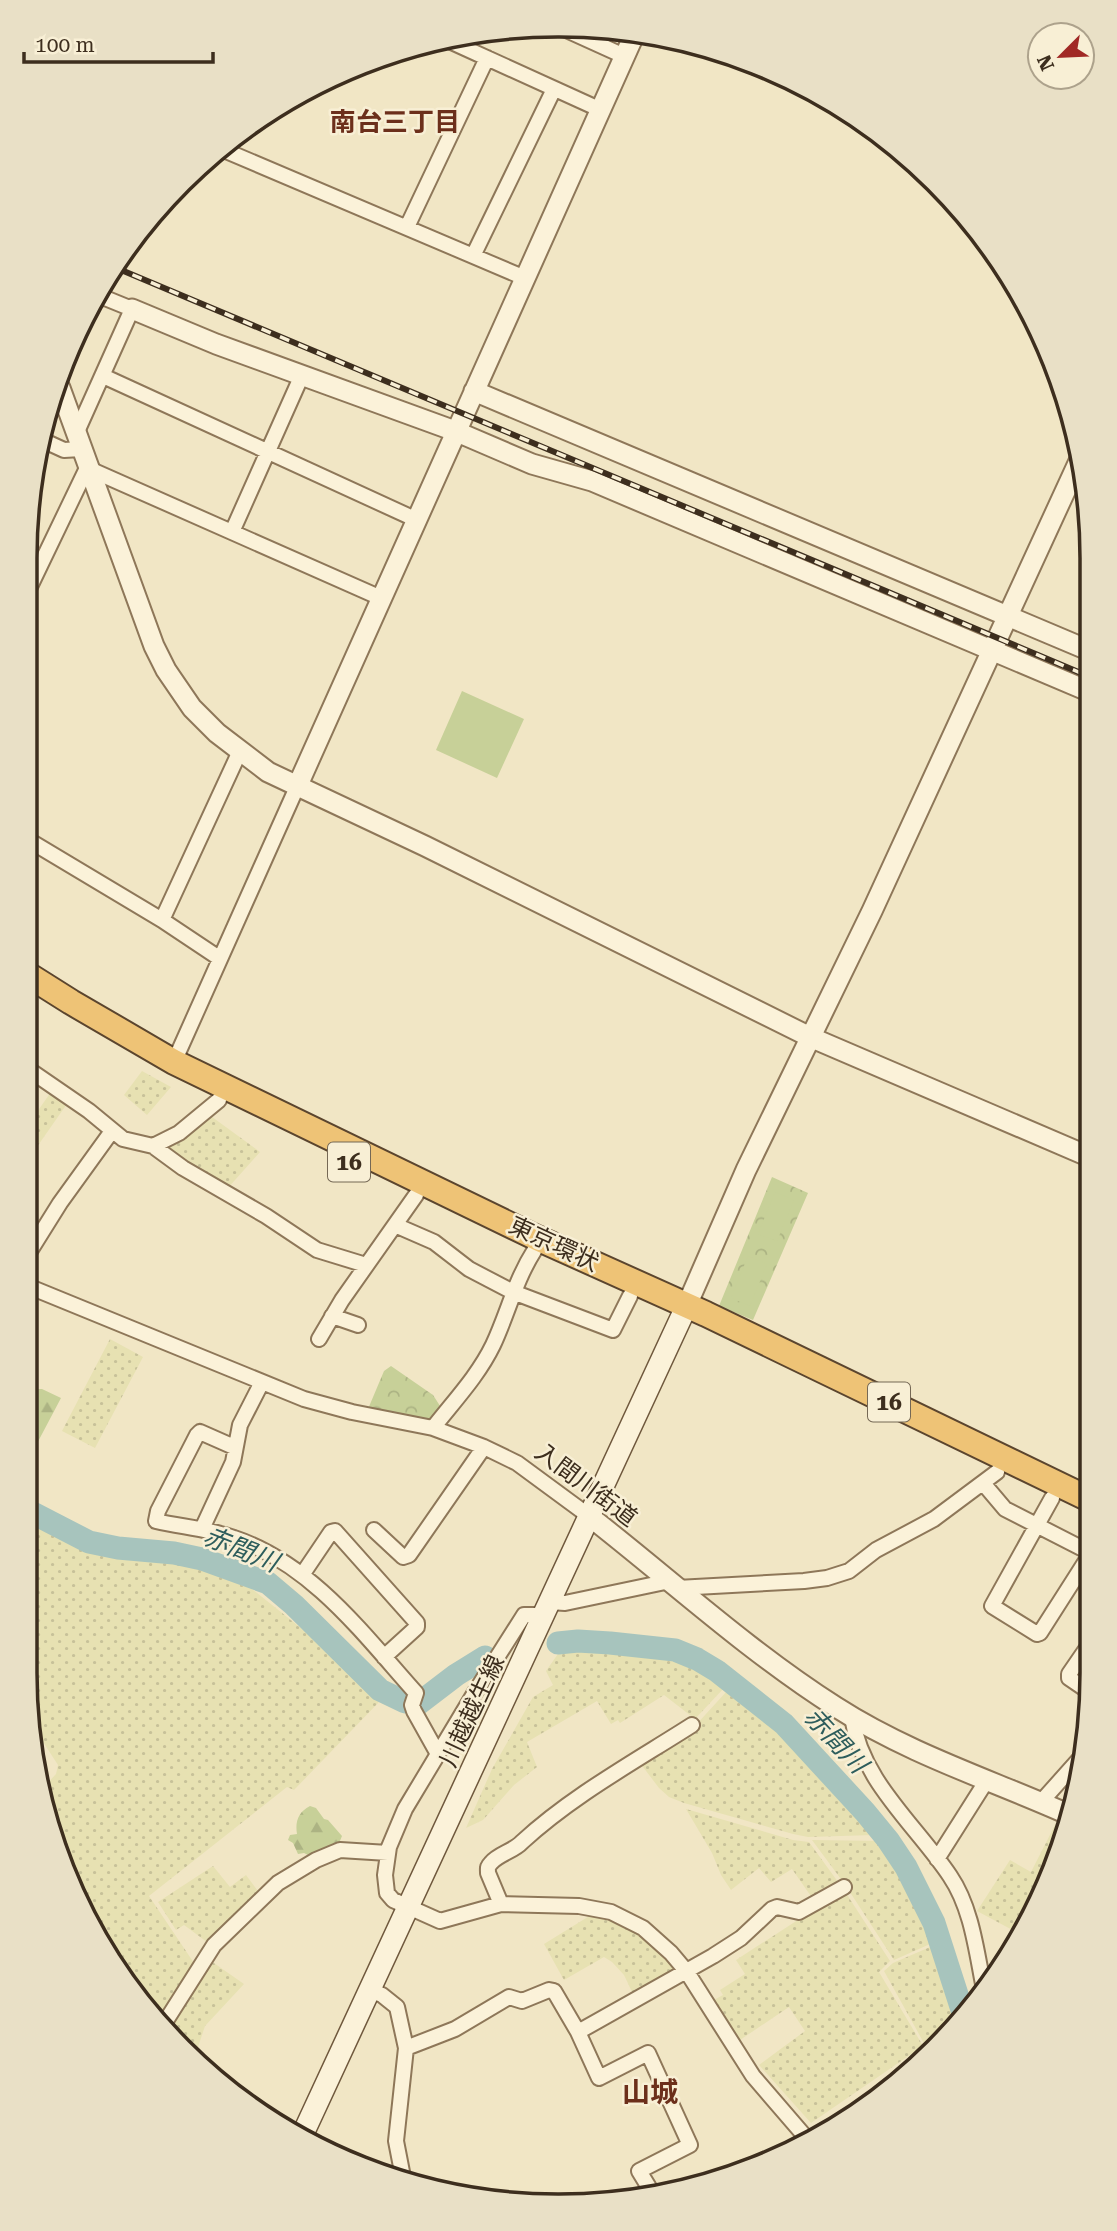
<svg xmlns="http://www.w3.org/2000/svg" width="1117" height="2231" font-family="'Roboto Serif','Noto Sans JP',serif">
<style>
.farmland{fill:url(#farmland-dots)}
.forest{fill:url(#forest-firs)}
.park{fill:url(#park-crowns)}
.garden{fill:#c7d098}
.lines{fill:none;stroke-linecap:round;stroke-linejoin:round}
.river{stroke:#a7c4bd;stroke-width:23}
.minor-casing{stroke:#8e7759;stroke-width:18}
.tertiary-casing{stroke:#8e7759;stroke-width:23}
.secondary-casing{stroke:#6f583d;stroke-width:24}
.trunk-casing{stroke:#5b452e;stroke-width:28}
.minor{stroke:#fbf2d9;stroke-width:14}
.tertiary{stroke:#fbf2d9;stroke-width:19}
.secondary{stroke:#fbf2d9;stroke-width:21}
.trunk{stroke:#eec376;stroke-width:24}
.rail-casing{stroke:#3d2e1e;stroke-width:6}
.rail{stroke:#f8efd5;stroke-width:3.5;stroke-dasharray:10;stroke-linecap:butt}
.labels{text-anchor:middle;stroke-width:5;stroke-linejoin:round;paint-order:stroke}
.shield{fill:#f8efd5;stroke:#756855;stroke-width:2}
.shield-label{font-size:23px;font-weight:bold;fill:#3d2e1e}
.street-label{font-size:24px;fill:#3d2e1e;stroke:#f8efd5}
.neighbourhood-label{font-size:26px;font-weight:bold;fill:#6c2f1b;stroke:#f8efd5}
.water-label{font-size:26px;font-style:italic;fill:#2d5d5c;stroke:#f8efd5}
.quarter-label{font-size:28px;font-weight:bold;fill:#6c2f1b;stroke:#f8efd5}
.rim{fill:none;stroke:#3d2e1e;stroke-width:3.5}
</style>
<defs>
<pattern id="farmland-dots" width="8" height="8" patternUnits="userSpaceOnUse" patternTransform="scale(1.75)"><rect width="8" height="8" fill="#e7e1b2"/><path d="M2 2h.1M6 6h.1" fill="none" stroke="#c7c199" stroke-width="1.8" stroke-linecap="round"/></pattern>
<pattern id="forest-firs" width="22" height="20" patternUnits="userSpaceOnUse" patternTransform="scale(1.75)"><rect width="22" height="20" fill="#c7d098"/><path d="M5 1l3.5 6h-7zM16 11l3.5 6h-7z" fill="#acb383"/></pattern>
<pattern id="park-crowns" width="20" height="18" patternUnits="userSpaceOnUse" patternTransform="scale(1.75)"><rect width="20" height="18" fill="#c7d098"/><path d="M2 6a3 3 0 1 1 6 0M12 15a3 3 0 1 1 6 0" fill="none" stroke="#acb383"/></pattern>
</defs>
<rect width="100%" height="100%" fill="#f1e6c5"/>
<path class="farmland" d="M142 1071 171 1087 147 1115 124 1095Z
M51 1092 69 1101 25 1164V1129Z
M208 1114 260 1152 227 1189 161 1148Z
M110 1339 143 1357 95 1448 62 1431Z
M25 1517 84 1548 114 1555 189 1565 252 1589 312 1637 370 1692 381 1700 294 1790 287 1787 149 1896 196 1966 160 2024 135 1998 53 1845 44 1787 56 1774 58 1765 34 1728 25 1672Z
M569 1647 662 1656 698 1670 724 1688 695 1719 664 1695 620 1723 618 1720 611 1724 597 1701 527 1742 537 1767 514 1785 483 1820 466 1828 492 1769 533 1697 553 1685 546 1671 560 1651Z
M727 1691 776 1727 874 1835 808 1837 793 1834 684 1803 669 1797 659 1788 640 1763 694 1727Z
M686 1809 793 1840 809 1842 841 1886 815 1902 792 1869 771 1882 759 1868 731 1890 721 1875 712 1853Z
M1058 1819 1069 1824 1038 1908 1020 1934 977 1911 1010 1860 1031 1872Z
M812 1840 884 1841 915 1893 937 1941 894 1960 846 1886Z
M213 1866 230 1887 246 1875 260 1894 211 1945 184 1925 176 1930 158 1902Z
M844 1890 890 1961 879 1972 923 2046 811 2123 759 2065 805 2031 789 2007 740 2040 714 2000 723 1995 720 1990 745 1974 736 1960Z
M591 1915 613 1921 638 1933 658 1949 677 1970 633 1994 624 1975 612 1962 604 1957 564 1980 544 1944Z
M937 1944 960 2017 936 2050 930 2054 884 1971 893 1963Z
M211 1961 244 1984 205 2026 194 2059 210 2072 207 2075 164 2028Z"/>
<path class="forest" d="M29 1383 34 1389H42L61 1398 32 1453 33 1458 25 1467V1385Z
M310 1806 316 1808 324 1819 328 1820 342 1836 337 1848 314 1858 304 1853 298 1854 293 1843 288 1840 290 1835 297 1834C295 1822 298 1812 310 1806Z"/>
<path class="park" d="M772 1177 808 1193 753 1320 719 1306Z
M391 1366 433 1395 442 1409 432 1422 368 1409 384 1371Z"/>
<path class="garden" d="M462 691 524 719 497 778 436 750Z
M775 1192 794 1200 777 1241 758 1234Z
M748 1256 767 1264 750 1306 731 1298Z"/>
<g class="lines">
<path class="river" d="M25 1509 89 1542 118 1548 174 1553 202 1559 268 1583 294 1605 380 1690 405 1702
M558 1643 578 1641 610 1643 675 1650 697 1659 717 1671 784 1724 865 1812 888 1840 906 1867 934 1923 963 2013
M418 1704 456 1675 485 1657"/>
<g class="minor-casing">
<path id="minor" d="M560 27 624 56
M445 39 599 109
M219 148 525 278
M407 227 487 58
M473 256 554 89
M103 376 417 520
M76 434 132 309 105 298 94 299
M40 439 64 450 81 449
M232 532 302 375
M26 595 87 468 381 598
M25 838 162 920 219 958
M162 920 240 751
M174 1062 297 787
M25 1067 89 1111 123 1139 153 1146 179 1133 219 1100
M153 1146 183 1168 266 1216 317 1250 366 1265
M395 1225 434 1242 469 1269 513 1292 613 1330 630 1296
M25 1259 60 1203 112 1131
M25 1285 304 1399 352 1412 433 1428 484 1447 517 1463 589 1516
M332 1316 358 1325
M319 1339 342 1300 416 1195
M433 1428C454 1401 478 1376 493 1345 508 1313 515 1281 534 1251
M234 1447 200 1432 197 1435 158 1511 156 1521C182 1527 209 1529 234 1538 312 1564 364 1635 416 1693L412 1705 414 1711 438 1754
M983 1483 1005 1509 1091 1553
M1052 1498 992 1606 1037 1634 1040 1633 1091 1553
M202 1529 233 1462 240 1425 262 1382
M374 1530 403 1557 409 1555 484 1447
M302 1575 331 1532 335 1531 417 1623V1627L384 1657
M677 1588 804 1581 827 1578 849 1571 876 1550 934 1519 997 1472
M550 1602 565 1603 670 1581
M544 1615H524L477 1689 405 1809 389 1847 385 1875 387 1893 393 1900 440 1921 501 1904 579 1906 611 1912 643 1928 671 1953 687 1972 753 2076 809 2141
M1091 1642 1069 1674V1678L1091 1693
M852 1717C861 1781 916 1825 950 1876 971 1907 976 1948 983 1984
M1041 1802 1083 1755
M937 1859 987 1780
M501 1904 488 1873C488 1868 487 1867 491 1863 498 1854 514 1851 522 1842 572 1796 634 1762 692 1725
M370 1990 382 1995 397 2007 406 2048 396 2141 403 2177
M162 2027 214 1945 278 1883 316 1860 340 1850 388 1853
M578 2032 599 2078 648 2053 690 2145 639 2171 653 2194
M406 2048 455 2029 509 1997 522 2001 549 1990 554 1991 578 2032 713 1956 741 1938 772 1909 777 1907 799 1912 844 1887"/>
</g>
<g class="tertiary-casing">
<path id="tertiary" d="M132 309 216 344 455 431 532 464 592 481 1088 691
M56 384 60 388 154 646 166 670 192 708 217 733 268 772 425 846 810 1037 1090 1157
M474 391 1088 650
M297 787 635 33
M687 1305 746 1170 872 911 1080 459
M589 1516C671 1580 748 1651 836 1707 909 1754 994 1781 1072 1816"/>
</g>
<g class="secondary-casing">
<path id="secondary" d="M301 2138 687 1305"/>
</g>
<g class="trunk-casing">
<path id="trunk" d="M25 973 71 1002 174 1062 537 1238 706 1314 1091 1500"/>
</g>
<use href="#minor" class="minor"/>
<use href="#tertiary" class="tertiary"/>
<use href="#secondary" class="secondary"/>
<use href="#trunk" class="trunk"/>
<g class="rail-casing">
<path id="rail" d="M114 267 1088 676"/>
</g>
<use href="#rail" class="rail"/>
</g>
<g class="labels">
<g class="shield">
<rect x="328" y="1142.5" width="42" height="39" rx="5"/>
<rect x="868" y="1382.5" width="42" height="39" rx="5"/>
</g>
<g class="shield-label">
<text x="349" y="1170">16</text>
<text x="889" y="1410">16</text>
</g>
<g class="street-label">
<text transform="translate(554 1244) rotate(25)" y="8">東京環状</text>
<text transform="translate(586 1485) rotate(37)" y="8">入間川街道</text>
<text transform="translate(472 1711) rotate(-65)" y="8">川越越生線</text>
</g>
<g class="neighbourhood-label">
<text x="395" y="131">南台三丁目</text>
</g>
<g class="water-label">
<text transform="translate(241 1549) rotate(22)" y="9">赤間川</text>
<text transform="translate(836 1740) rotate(47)" y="9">赤間川</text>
</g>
<g class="quarter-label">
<text x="650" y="2102">山城</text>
</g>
</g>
<path d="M0 0H1117V2231H0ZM558 37H559A521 521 0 0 1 1080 558V1673A521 521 0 0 1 559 2194H558A521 521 0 0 1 37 1673V558A521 521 0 0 1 558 37Z" fill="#e9e0c6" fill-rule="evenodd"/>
<path class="rim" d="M558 37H559A521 521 0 0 1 1080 558V1673A521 521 0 0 1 559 2194H558A521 521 0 0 1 37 1673V558A521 521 0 0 1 558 37Z"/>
<g transform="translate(1061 56) rotate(246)"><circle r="33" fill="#f8efd5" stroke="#ada28c" stroke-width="2"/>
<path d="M0-5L12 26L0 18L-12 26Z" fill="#a12925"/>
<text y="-10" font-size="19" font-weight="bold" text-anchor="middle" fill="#3d2e1e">N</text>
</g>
<path d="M24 52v10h189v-10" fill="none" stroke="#3d2e1e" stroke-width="3.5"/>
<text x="35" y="52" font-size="21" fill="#3d2e1e" stroke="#f8efd5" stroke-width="5" paint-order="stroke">100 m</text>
</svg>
